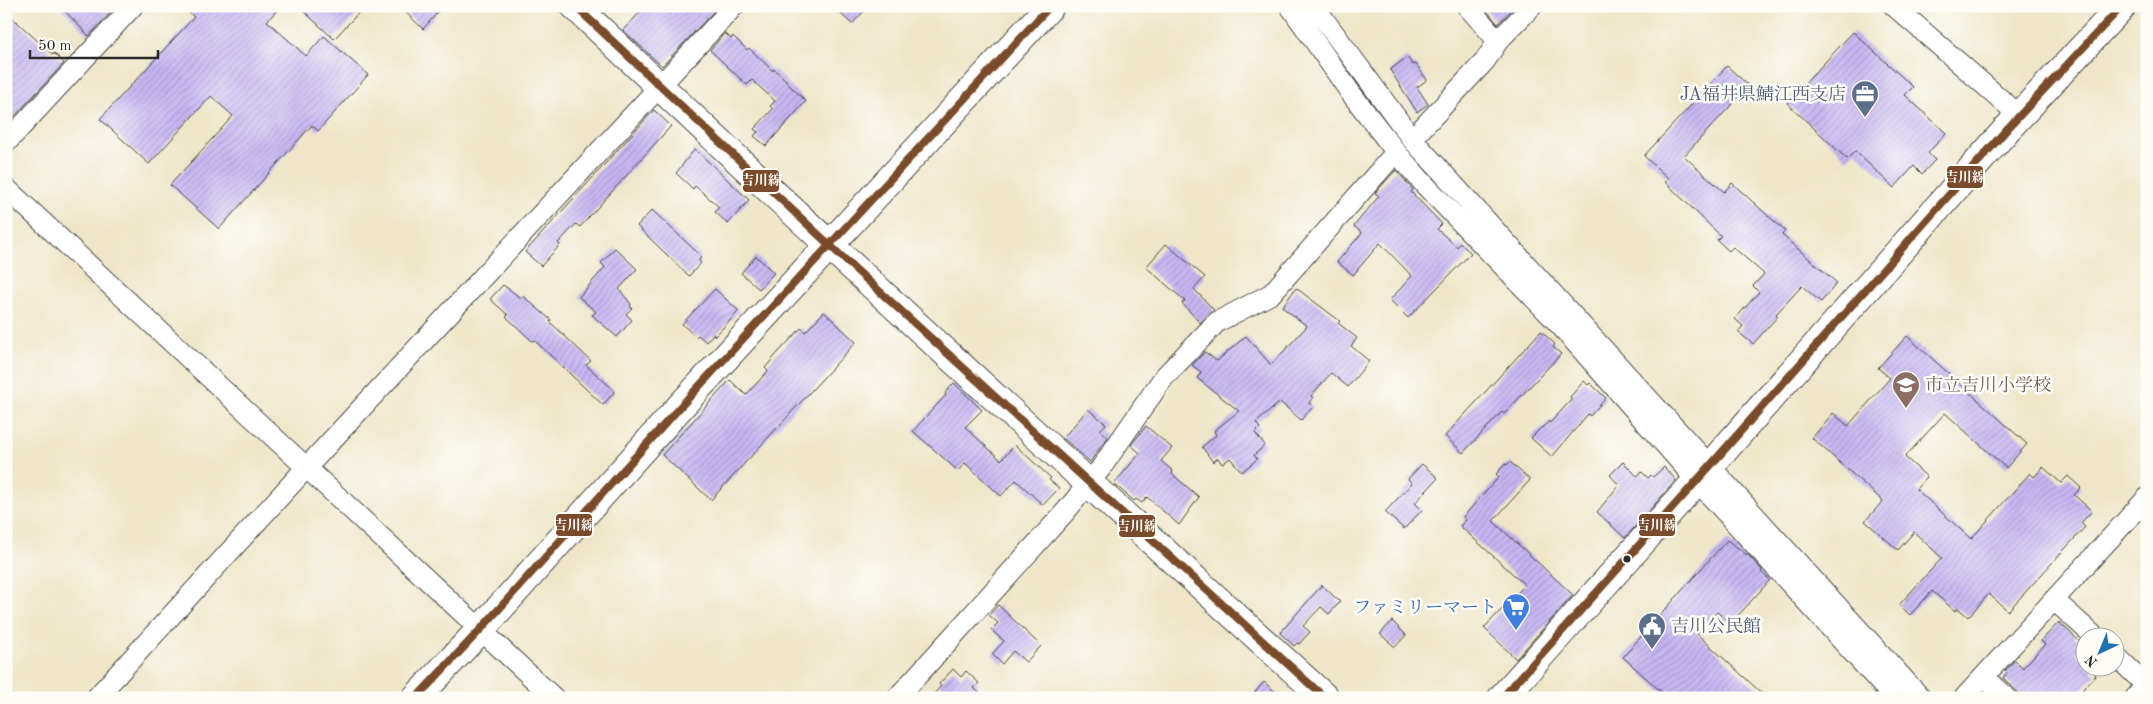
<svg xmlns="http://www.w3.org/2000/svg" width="2153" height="704" font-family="'Old Standard TT','Noto Serif JP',serif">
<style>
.building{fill:url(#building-hatch)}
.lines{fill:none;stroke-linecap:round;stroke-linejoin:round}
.street-casing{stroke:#484743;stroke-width:22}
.secondary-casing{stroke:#484743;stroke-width:30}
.street{stroke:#fff;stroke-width:20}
.secondary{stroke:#fff;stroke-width:28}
.bus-1-casing{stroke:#fdfcf7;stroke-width:11}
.bus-1{stroke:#7a4b2a;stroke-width:8}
.bus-dot{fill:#2b2b2b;stroke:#fdfcf7;stroke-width:2}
.labels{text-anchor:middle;stroke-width:5;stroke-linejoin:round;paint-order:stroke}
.service-label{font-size:18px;fill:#4e5e75;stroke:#fdfcf7;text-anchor:end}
.education-label{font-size:18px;fill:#785e54;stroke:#fdfcf7;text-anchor:start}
.shop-label{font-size:18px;fill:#366cbe;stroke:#fdfcf7;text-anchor:end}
.line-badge{stroke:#fdfcf7;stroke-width:2}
.badge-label{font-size:14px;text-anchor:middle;font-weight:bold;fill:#fff}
</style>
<defs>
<pattern id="building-hatch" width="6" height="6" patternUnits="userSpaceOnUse" patternTransform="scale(1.25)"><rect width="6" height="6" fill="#c7b7f4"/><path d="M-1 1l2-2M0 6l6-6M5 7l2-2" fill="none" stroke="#a295c6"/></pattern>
</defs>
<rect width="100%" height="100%" fill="#fdfcf7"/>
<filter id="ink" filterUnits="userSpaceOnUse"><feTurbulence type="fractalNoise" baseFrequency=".02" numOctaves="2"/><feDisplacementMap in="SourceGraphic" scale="10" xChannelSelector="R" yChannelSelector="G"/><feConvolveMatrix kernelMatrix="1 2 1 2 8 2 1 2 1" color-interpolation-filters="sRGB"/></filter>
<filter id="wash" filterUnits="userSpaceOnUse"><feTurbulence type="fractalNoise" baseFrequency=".0096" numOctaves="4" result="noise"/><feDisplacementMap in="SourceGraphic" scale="20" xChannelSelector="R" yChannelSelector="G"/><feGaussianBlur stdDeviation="1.12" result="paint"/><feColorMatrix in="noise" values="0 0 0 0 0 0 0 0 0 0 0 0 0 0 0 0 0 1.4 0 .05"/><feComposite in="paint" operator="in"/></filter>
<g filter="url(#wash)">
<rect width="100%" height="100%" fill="#efe6c9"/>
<g id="blocks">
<path class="building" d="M60 6H105L111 12 89 36Z
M182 6H281L267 21 306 56 324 36 368 75 318 131 312 125 219 229 170 185 233 116 211 96 149 164 100 119 194 17Z
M298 6H365L334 39Z
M399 6H443L423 29Z
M646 6H709L714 11 662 66 623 30Z
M832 6H869L852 24Z
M1483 6H1515L1498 24Z
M6 12 53 55 54 53 64 63 11 120 6 115Z
M1853 32 1913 87 1905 95 1946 133 1928 153 1935 160 1922 174 1914 166 1894 188 1855 151 1847 159 1787 103Z
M725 33 731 39 733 36 747 50 749 48 773 71 774 69 787 81 786 82 806 101 766 146 754 136 758 132 754 129 773 109 770 106 775 101 752 80 747 85 710 50Z
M1407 57 1413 65 1416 64 1427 80 1417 87 1428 104 1417 112 1390 70Z
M1727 66 1749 86 1684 156 1724 192 1732 183 1785 231 1782 235 1837 283 1821 302 1802 286 1776 314 1778 316 1753 344 1738 332 1743 326 1735 319 1759 292 1753 286 1764 274 1733 247 1729 251 1717 240 1721 236 1665 182 1668 178 1644 156Z
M654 110 671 126 580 227 576 224 558 243 560 245 541 266 525 252Z
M695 149 749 200 728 224 715 212 719 207 695 186 693 189 676 173Z
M1396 170 1413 190 1411 192 1442 224 1437 229 1457 247 1460 243 1471 253 1408 318 1390 300 1412 276 1380 243 1353 275 1337 262 1362 233 1354 226 1379 196 1375 193Z
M652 210 701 256 699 261 701 263 689 276 637 226Z
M1166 244 1205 277 1194 289 1214 310 1200 323 1182 303 1185 301 1146 267Z
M615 248 637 269 619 289 631 304 630 306 632 308 626 314 632 320 617 337 592 315 596 312 579 297 605 267 601 263Z
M756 256 774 273 759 289 741 273Z
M503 285 521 298 523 296 551 320 550 322 591 361 586 365 615 391 603 405 534 340 532 341 515 325 506 317 508 315 490 299Z
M1296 288 1340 321 1338 323 1357 338 1351 346 1369 361 1348 387 1331 373 1311 396 1313 398 1309 403 1313 407 1301 420 1280 402 1256 423 1260 428 1255 433 1265 445 1254 455 1257 459 1242 472 1230 458 1222 464 1218 458 1213 462 1202 447 1216 435 1214 431 1239 411 1197 378 1201 372 1192 365 1205 352 1217 361 1246 336 1271 365 1307 326 1282 307Z
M715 289 739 311 715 336 713 334 706 342 698 335 696 337 682 324Z
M824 312 856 342 711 500 662 455 730 380 746 395 768 371 765 368 775 356 801 328 805 332Z
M1541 331 1555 344 1553 347 1561 354 1504 414 1502 412 1463 453 1445 436Z
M1907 336 2027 444 2006 468 1945 413 1905 457 1927 477 1916 489 1971 539 2030 473 2034 477 2043 467 2061 483 2068 476 2081 488 2074 495 2092 511 2081 523 2085 527 2008 611 1989 594 1968 617 1958 608 1955 611 1932 591 1910 615 1899 605 1942 558 1914 532 1898 550 1865 521 1883 501 1812 438 1833 413 1848 426 1890 378 1878 368Z
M1584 381 1588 385 1590 383 1606 398 1590 416 1588 414 1552 457 1531 438 1542 427 1543 428 1549 421 1550 423 1572 399 1570 397Z
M954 383 982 410 965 427 1001 460 1015 445 1051 478 1049 480 1059 488 1043 505 1016 480 1001 496 965 463 958 471 913 431 946 395 945 393Z
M1088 409 1106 424 1100 430 1108 437 1090 462 1063 438Z
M1146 426 1172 448 1161 461 1173 471 1172 474 1199 497 1179 525 1147 497 1142 503 1136 499 1134 501 1114 484 1140 453 1131 445Z
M1510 462 1530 480 1493 521 1573 595 1516 659 1484 628 1525 585 1460 526 1466 520 1463 517 1499 477 1496 474 1505 464 1507 465Z
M1623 462 1637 476 1642 472 1648 478 1651 475 1653 477 1664 467 1676 480 1625 538 1597 512 1619 485 1610 475Z
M1422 464 1438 478 1415 503 1422 510 1404 529 1385 512 1412 483 1408 479Z
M1727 540 1750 557 1762 570 1761 572 1770 580 1735 619 1732 616 1727 621 1717 612 1697 634 1767 698H1668L1623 657Z
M1322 585 1340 602 1329 614 1321 607 1303 626 1310 632 1299 644 1297 643 1294 646 1280 633Z
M998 605 1041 646 1026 662 1013 651 1002 664 992 654 1004 641 991 630 998 623 989 615Z
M1392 621 1406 635 1395 647 1380 634Z
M2059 622 2083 645 2076 653 2086 661V666H2089L2096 675 2075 698H2024L2003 678 2007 673 2005 671 2015 660 2023 668 2045 644 2041 641Z
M953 669 961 677 966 671 979 683 974 688 985 698H930L941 686 939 684Z
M1264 682 1282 698H1250Z"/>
</g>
</g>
<g filter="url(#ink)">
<use href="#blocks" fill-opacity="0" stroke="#484743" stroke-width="1"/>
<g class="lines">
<g class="street-casing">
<path id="street" d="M1290 6 1350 92 1396 152 1424 184 1558 323 1697 481 1894 698
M1314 6 1412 139 1921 698
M1467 6 1498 41
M1894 6 2013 110 2008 128
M1412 139 1485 61 1498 41 1532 6
M6 143 133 6
M6 188 554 698
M2054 600 2094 636
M2116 656 2146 685 2135 698
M1984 677 2007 698
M96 698 306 468 734 6
M897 698 1066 511 1101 468 1164 377 1217 322 1271 294 1396 152
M1964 698 2147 498"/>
</g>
<g class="secondary-casing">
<path id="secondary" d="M575 6C821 241 1073 469 1325 698
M416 698 481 629 680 407 1050 6
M1502 698 1710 466 2008 128 2122 6"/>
</g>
<use href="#street" class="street"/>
<use href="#secondary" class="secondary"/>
<g class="bus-1-casing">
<path id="bus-1" d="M575 6 854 268 1325 698
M416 698 481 629 680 407 1050 6
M1502 698 1710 466 2008 128 2122 6"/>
</g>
<use href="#bus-1" class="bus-1"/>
</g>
</g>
<defs>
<g id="office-pin" transform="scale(1.4375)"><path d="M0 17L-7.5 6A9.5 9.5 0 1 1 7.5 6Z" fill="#5c6f8a" stroke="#fdfcf7"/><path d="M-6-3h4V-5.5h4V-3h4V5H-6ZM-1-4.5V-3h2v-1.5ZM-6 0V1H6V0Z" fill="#fff"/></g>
<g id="school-pin" transform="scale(1.4375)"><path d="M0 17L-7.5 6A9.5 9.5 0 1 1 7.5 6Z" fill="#8d6e63" stroke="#fdfcf7"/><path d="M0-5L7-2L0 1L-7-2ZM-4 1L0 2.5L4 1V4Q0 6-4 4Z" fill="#fff"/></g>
<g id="supermarket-pin" transform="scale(1.4375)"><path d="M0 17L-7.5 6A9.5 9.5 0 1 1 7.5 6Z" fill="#3f7fe0" stroke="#fdfcf7"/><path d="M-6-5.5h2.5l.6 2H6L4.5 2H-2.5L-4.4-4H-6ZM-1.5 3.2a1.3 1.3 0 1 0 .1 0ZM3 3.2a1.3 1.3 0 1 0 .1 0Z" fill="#fff"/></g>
<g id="civic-pin" transform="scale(1.4375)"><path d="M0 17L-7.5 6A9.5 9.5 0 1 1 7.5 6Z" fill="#5c6f8a" stroke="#fdfcf7"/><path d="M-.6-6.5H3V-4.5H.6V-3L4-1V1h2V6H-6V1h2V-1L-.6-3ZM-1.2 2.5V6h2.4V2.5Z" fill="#fff"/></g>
</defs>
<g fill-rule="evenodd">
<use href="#office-pin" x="1865" y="94"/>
<use href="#school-pin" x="1906" y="385"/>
<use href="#supermarket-pin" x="1516" y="607"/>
<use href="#civic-pin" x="1652" y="626"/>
</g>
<circle class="bus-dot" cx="1627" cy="559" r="4.5"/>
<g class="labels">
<g class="service-label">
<text x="1846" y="100">JA福井県鯖江西支店</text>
<text x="1671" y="632" text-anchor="start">吉川公民館</text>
</g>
<g class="education-label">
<text x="1925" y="391">市立吉川小学校</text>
</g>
<g class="shop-label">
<text x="1497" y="613">ファミリーマート</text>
</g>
</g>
<g class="line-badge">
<rect x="1946" y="165" width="38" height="24" rx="5" fill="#7a4b2a"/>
<rect x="742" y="169" width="38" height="24" rx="5" fill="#7a4b2a"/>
<rect x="555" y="513" width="38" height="24" rx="5" fill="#7a4b2a"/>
<rect x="1638" y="513" width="38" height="24" rx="5" fill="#7a4b2a"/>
<rect x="1118" y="514" width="38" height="24" rx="5" fill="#7a4b2a"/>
</g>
<g class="badge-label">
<text x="1965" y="182">吉川線</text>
<text x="761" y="185">吉川線</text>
<text x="574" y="530">吉川線</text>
<text x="1657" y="530">吉川線</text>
<text x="1137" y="531">吉川線</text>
</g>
<rect width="2153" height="704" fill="none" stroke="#fdfcf7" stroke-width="25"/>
<g transform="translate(2100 652) rotate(224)"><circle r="24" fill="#fdfcf7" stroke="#a9a8a5"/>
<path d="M0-4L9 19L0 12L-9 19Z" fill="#1f6fb2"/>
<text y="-8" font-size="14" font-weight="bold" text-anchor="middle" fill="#2b2b2b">N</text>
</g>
<path d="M30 50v8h128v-8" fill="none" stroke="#2b2b2b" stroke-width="2.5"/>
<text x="38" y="50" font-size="15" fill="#2b2b2b" stroke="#fdfcf7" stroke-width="4" paint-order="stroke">50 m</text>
</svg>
